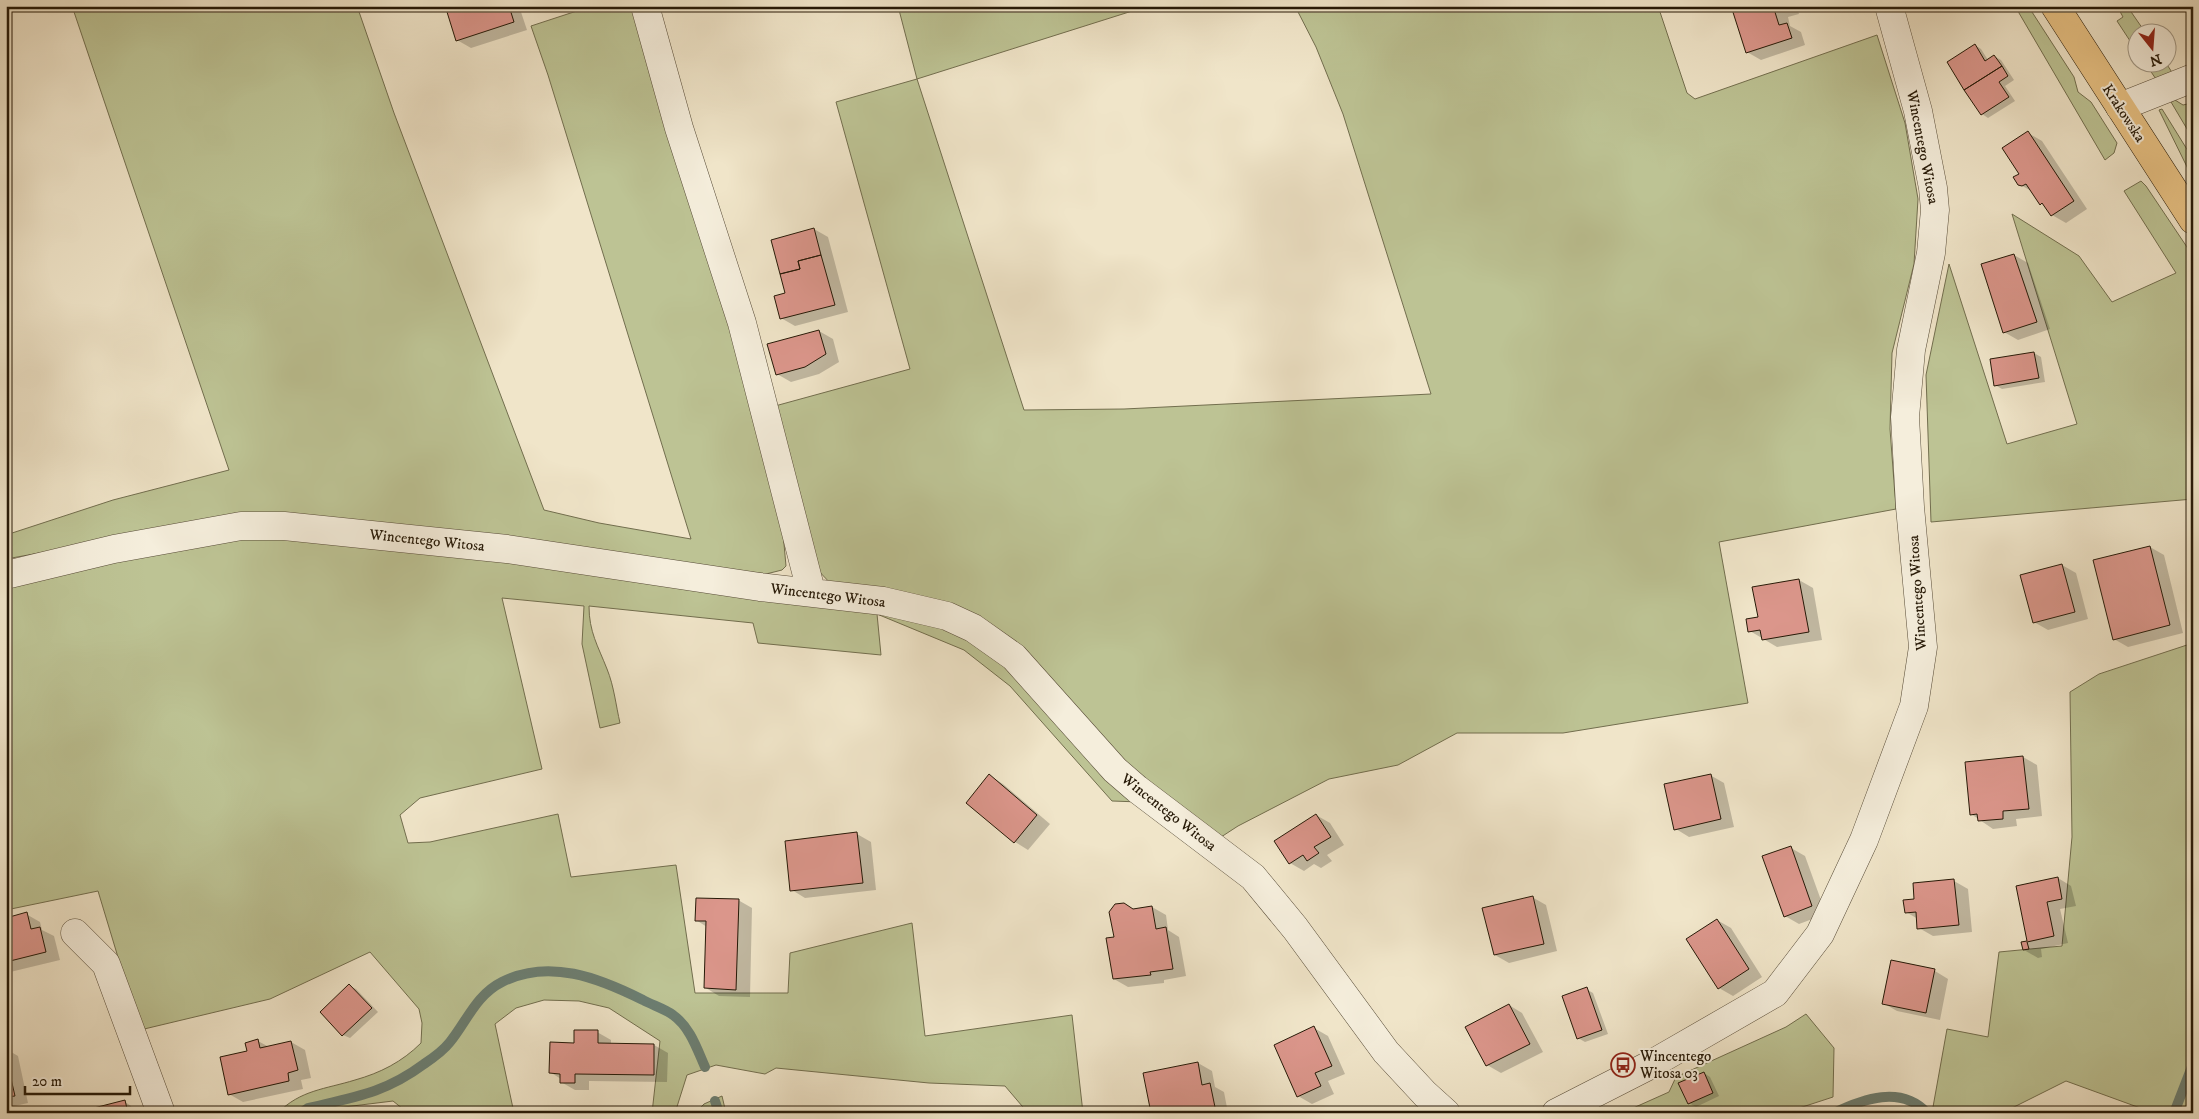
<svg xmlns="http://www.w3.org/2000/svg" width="2199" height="1119" font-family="'IM FELL DW Pica',serif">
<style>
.green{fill:#bdc394;stroke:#726e4e}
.shadow{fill:#0003}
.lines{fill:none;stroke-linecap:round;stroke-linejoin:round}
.stream{stroke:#6c7d70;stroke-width:10}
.building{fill:#db968b;stroke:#261907}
.minor-casing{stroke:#584c38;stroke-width:29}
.major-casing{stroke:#261907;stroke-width:29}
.minor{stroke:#f5eedc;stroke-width:28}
.major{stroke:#e8c284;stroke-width:28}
.labels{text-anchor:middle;stroke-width:4;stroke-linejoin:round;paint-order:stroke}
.street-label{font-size:15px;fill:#261907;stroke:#f5eedc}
.poi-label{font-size:15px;fill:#261907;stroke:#f5eedc;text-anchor:start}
</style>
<rect width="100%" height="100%" fill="#f0e5c9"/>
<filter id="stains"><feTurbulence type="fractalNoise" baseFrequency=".004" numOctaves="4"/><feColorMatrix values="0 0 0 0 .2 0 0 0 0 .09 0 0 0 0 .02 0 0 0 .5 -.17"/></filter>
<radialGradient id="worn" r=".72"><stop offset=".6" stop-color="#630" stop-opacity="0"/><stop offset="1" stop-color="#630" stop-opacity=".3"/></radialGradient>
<path class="green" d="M72 6H357L394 113 544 510 599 523 691 539 548 75 531 26 592 6H636L780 500 786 566 782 570 766 574 489 539H117L6 559V535L113 500 229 470Z
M898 6H1148L917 79 1024 410 1124 409 1431 394 1343 114 1316 47 1295 6H1658L1687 93 1695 99 1877 35 1905 123 1918 199 1914 264 1892 353 1890 429 1896 509 1719 542 1748 703 1563 733H1457L1398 765 1329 779 1238 826 1218 839 1145 786 1024 654 834 587 812 564 775 406 910 369 836 102 917 79Z
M2017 6H2024L2032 12 2074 77 2078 92 2091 102 2117 143 2114 153 2105 160 2019 13Z
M2117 6H2127L2145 32H2136V50L2117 21 2123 17Z
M2145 63H2166L2175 77 2158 82Z
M2175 100 2183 105 2192 103 2193 105V139L2171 102Z
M2162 109 2193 159V179L2159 110Z
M2141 181 2146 186 2193 256V499L1931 522 1926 375 1949 264 2007 444 2077 424 2012 214 2079 256 2112 302 2176 273 2124 191Z
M277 532 912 616 971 639 996 653 1140 802 1112 801 1010 686 964 650 877 614 881 655 758 643 753 623 589 606C589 632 598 646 607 669 614 686 616 706 620 723L600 728 582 644 584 606 502 598 542 769 420 798 400 815 408 843 430 842 558 814 571 877 676 865 695 993H788L790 953 912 923 925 1036 1072 1015 1083 1113H1028L1005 1086 929 1083 776 1068 765 1074 716 1065 687 1075 675 1113H652L660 1041 609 1008 579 1001 544 1000 516 1008 495 1024 514 1113H408L393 1101 328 1109 320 1113H278C300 1090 326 1089 355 1080 380 1073 402 1062 421 1043L422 1023 419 1009 370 952 270 999 140 1030 98 891 6 910V584L38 575Z
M2193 643V1113H2154L2066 1081 2002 1113H1937L1933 1107 1947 1029 1988 1037 1999 952 2062 946 2072 837 2070 692 2099 674Z
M1806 1014 1834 1048 1833 1097 1784 1113H1622L1669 1092 1676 1077 1786 1027Z
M722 1096 726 1113H695L704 1104Z"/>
<path class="shadow" d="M470 6H519L527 30 471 48 457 40Z
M1732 6H1796L1799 14 1788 17 1790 26 1801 32 1805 45 1761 60 1747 52Z
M1938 6H1958L1946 12Z
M1975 45 1981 49 1988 60 1994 56 2001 60 2014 80 2005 86 2015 101 1988 118 1982 114Z
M2028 133 2042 141 2087 209 2066 223 2052 215 2033 192 2019 184Z
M814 229 828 237 848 312 795 326 781 318 786 294Z
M2014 255 2028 263 2050 329 2018 340 2004 332Z
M819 331 833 339 839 362 819 374 791 382 777 374Z
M2034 353 2041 357 2045 382 2002 389 1995 385Z
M2150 547 2164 555 2183 633 2128 647 2114 639Z
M2062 565 2076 573 2088 619 2048 630 2034 622Z
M1799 580 1813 588 1822 640 1777 647 1750 631 1759 618Z
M2023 757 2037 765 2042 816 2016 819 2017 826 1993 829 1971 814Z
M1710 775 1724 783 1734 827 1689 837 1676 829Z
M990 776 1003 784 1050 824 1028 850 1015 842Z
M1316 815 1330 823 1344 845 1327 855 1332 861 1321 868 1314 864 1304 871 1290 863Z
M857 834 871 842 876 890 805 898 792 890Z
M1791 848 1805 856 1826 914 1799 924 1785 916Z
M2058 878 2071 886 2076 906 2060 909 2068 943 2041 949 2042 957 2038 958 2024 950 2023 943 2029 942Z
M1954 881 1968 889 1972 932 1933 936 1919 928 1918 919 1906 912 1916 900Z
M1532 897 1546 905 1557 951 1509 963 1495 955Z
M738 900 752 908 750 997 719 996 706 988 707 927 696 920Z
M1152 907 1166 915 1168 930 1179 937 1186 976 1164 980V983L1128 987 1114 979 1135 910Z
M26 914 40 922 42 930 54 936 60 960 6 973V919Z
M1717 920 1731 928 1762 977 1733 996 1719 988Z
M1935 971 1948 979 1940 1020 1897 1011 1883 1003Z
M350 986 356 989 378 1012 350 1038 343 1035Z
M1586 989 1593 993 1608 1034 1585 1042 1578 1038Z
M1509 1005 1522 1013 1543 1052 1501 1073 1487 1065Z
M1314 1028 1328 1036 1345 1074 1328 1081 1334 1094 1312 1104 1298 1096Z
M597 1032 611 1040V1045H654L668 1053 667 1082 589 1081V1090H575L561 1082V1079L550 1072 575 1044Z
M258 1041 269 1047 291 1042 305 1050 311 1078 301 1080 303 1089 243 1102 229 1094 248 1052Z
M6 1049 18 1056 28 1103 6 1108Z
M1198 1063 1212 1071 1215 1087 1224 1092 1228 1113H1152Z
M1704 1073 1710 1077 1719 1096 1696 1107 1689 1103Z
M125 1102 131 1106 133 1113H88Z"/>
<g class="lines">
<path class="stream" d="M715 1101 719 1113
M301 1113 308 1108C355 1097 385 1093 424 1064 433 1058 443 1051 450 1042 467 1021 476 995 502 982 549 958 599 978 643 1000 652 1005 665 1009 673 1015 690 1027 697 1049 705 1067
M1834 1113C1863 1099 1901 1085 1927 1113
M2174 1113 2193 1064"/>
</g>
<path class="building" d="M466 6H509L514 22 456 41 447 12Z
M1731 6H1784L1774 9 1779 25 1787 23 1792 38 1746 53Z
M1975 44 1985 61 1994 55 2002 66 1964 90 1947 62Z
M2002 66 2008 76 1999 82 2009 97 1981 115 1964 90Z
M2028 131 2074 201 2051 216 2042 203 2040 205 2026 184 2022 186 2018 185 2013 177 2019 174 2002 148Z
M814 228 821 255 798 261 800 269 780 274 771 240Z
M2014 254 2037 322 2003 333 1981 264Z
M821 255 835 305 780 319 774 296 785 293 780 274 800 269 798 261Z
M819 330 826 354 805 367 776 375 767 344Z
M2034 352 2039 378 1994 386 1990 359Z
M2150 546 2170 625 2113 640 2093 560Z
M2062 564 2075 612 2033 623 2020 575Z
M1799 579 1809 632 1762 640 1760 630 1748 632 1746 619 1758 617 1752 587Z
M2023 756 2029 809 2003 811V819L1978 821 1977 814 1970 815 1965 762Z
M989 774 1037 815 1014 843 966 803Z
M1711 774 1721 819 1674 830 1664 784Z
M1316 814 1331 837 1314 847 1319 853 1307 861 1303 855 1289 864 1274 841Z
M857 832 863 883 790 891 785 841Z
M1791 846 1812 906 1784 917 1762 856Z
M2058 877 2062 899 2047 902 2054 936 2027 942 2029 949 2023 950 2021 942 2027 941 2016 886Z
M1954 879 1959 925 1917 929 1916 912 1905 913 1903 900 1914 899 1913 883Z
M1533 896 1544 944 1494 955 1482 908Z
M696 898 739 899 736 990 704 988 706 921H695Z
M1124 903 1133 909 1152 906 1156 929 1166 927 1173 969 1150 972 1151 975 1113 979 1106 938 1114 937 1109 912 1115 904Z
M27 912 31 929 40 927 46 952 6 962V918Z
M1717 919 1749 969 1718 989 1686 939Z
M1891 960 1935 969 1926 1013 1882 1004Z
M349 984 372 1008 342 1036 320 1012Z
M1587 987 1602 1030 1577 1039 1562 996Z
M1509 1004 1530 1044 1486 1066 1465 1027Z
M1314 1026 1332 1066 1315 1073 1321 1086 1297 1097 1274 1045Z
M574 1030H598V1043L654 1044V1075L575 1074V1083H560V1074L549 1073 550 1042 574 1043Z
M258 1039 260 1048 291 1041 298 1070 288 1073 289 1081 228 1095 220 1057 247 1051 245 1043Z
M6 1057 15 1096 6 1097Z
M1198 1062 1202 1085 1210 1083 1216 1112 1151 1113 1143 1073Z
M1704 1072 1713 1093 1688 1104 1678 1083Z
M125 1100 128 1113H87L86 1110Z
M796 1109 844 1113H796Z"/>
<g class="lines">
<g class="minor-casing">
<path id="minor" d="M645 6 679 128 742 323 811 591
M2120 107 2193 78
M6 575 114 549 241 526H284L507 549 760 587 883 601 947 616 973 628 1014 657 1115 770 1137 789 1253 877 1295 928 1386 1052 1425 1094 1446 1113
M75 933 106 964 161 1113
M1556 1113 1650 1065 1775 993 1820 934 1864 840 1914 706 1923 647 1910 507 1905 417 1911 350 1931 253 1935 210 1933 188 1918 111 1889 6"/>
</g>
<g class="major-casing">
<path id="major" d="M2055 6 2193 220"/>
</g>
<use href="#minor" class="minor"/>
<use href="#major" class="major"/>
</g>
<defs>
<g id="bus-ring" transform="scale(1.25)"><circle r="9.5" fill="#f5eedc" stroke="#8f2418" stroke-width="1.5"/><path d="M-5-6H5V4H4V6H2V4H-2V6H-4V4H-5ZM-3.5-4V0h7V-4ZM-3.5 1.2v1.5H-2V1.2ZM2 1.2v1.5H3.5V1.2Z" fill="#8f2418"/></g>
</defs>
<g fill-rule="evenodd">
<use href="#bus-ring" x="1623" y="1065"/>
</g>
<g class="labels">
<g class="street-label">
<text transform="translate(2124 113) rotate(57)" y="5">Krakowska</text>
<text transform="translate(1923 147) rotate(79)" y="5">Wincentego Witosa</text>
<text transform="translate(427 540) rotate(6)" y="5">Wincentego Witosa</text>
<text transform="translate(1917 593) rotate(-94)" y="5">Wincentego Witosa</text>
<text transform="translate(828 595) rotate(7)" y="5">Wincentego Witosa</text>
<text transform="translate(1169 812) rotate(38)" y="5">Wincentego Witosa</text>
</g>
<g class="poi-label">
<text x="1640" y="1061">Wincentego<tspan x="1640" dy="17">Witosa 03</tspan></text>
</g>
</g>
<rect width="2199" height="1119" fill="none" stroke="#f0e5c9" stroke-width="25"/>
<rect x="8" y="8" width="2184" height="1104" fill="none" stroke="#261907" stroke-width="2.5"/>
<rect x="12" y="12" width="2174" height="1094" fill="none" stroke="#261907"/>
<g transform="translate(2152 48) rotate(163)"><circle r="24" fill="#f5eedc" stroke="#a29987"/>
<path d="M0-4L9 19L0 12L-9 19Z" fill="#8f2418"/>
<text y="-8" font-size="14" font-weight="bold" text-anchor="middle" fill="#261907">N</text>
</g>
<path d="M25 1086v8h105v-8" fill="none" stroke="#261907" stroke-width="2.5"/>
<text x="32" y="1086" font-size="15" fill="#261907" stroke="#f5eedc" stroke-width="4" paint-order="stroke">20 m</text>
<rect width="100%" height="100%" filter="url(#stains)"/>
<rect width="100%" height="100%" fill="url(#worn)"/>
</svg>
